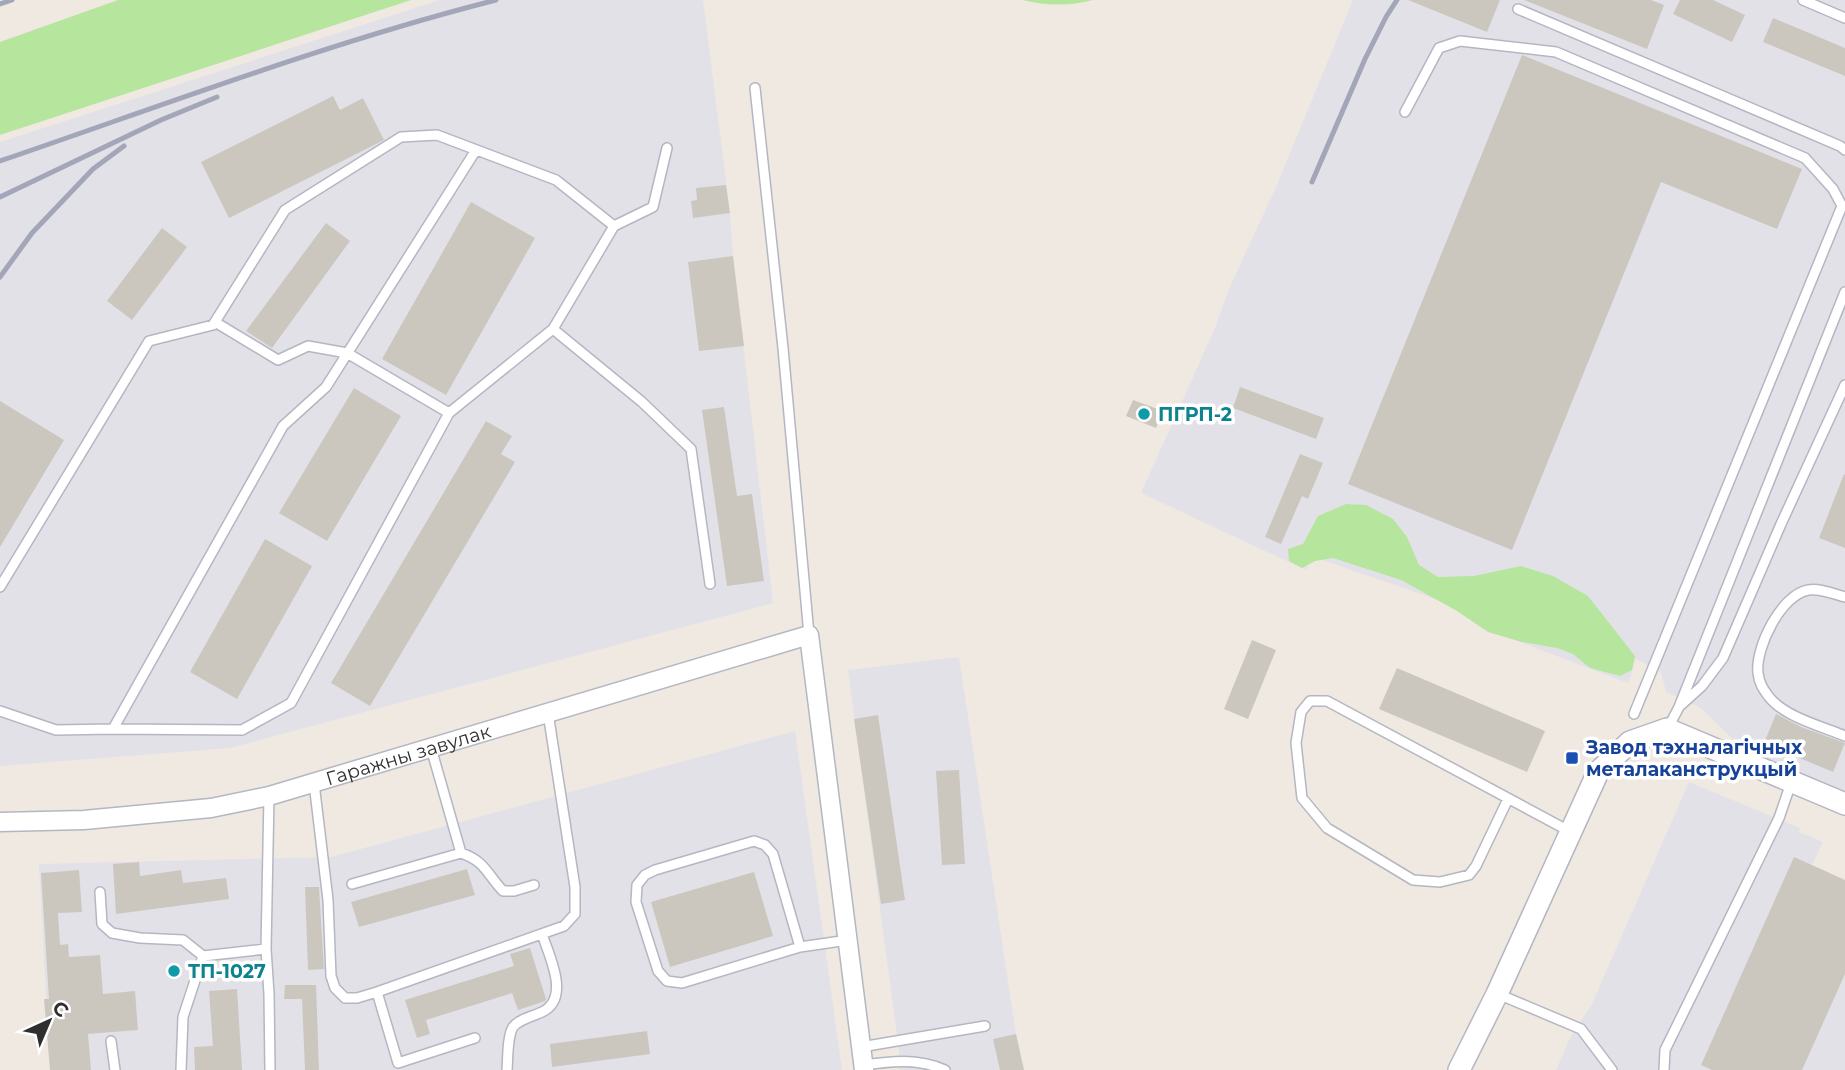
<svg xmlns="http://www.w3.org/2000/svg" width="1845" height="1070" font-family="Montserrat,sans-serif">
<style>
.industrial{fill:#e3e1e8}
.green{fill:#b6e59e}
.building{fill:#cbc7bf}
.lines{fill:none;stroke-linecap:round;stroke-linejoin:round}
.service-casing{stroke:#b4b7c1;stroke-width:12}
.minor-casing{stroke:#b4b7c1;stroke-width:21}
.tertiary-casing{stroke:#b4b7c1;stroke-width:24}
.service{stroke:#fff;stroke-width:9}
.minor{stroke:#fff;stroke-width:18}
.tertiary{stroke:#fff;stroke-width:21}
.rail{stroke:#a3a6b8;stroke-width:5}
.culture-dot{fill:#0f9aa8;stroke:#fff;stroke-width:2.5}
.transit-dot{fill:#1a4fb4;stroke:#fff;stroke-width:2.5}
.labels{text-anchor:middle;stroke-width:7;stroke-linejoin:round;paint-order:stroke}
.culture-label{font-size:19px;font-weight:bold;fill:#0d838f;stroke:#fff;text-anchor:start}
.transit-label{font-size:19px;font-weight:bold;fill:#164399;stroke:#fff;text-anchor:start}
.street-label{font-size:19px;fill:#2e2e2e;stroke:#fff}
</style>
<rect width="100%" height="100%" fill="#efe9e1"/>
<path class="industrial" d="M440 0H703L730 213 733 256 773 603 230 748 0 766V142Z
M1353 0H1845V791L1749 755 1701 708 1666 692 1661 672 1636 659 1628 683 1481 627 1484 616 1311 556 1306 570 1141 493 1215 328 1229 289 1276 187Z
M959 657 1016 1034 1024 1070H899V1050L848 670Z
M795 731 842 1070H50L39 864 331 857Z
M1689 782 1800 828 1799 832 1823 842 1812 865 1845 880V1070H1556L1570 1038 1592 1004Z"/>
<path class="green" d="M118 0H411L0 135V42Z
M1023 0H1093C1070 6 1046 6 1023 0Z
M1346 504 1366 505 1393 519 1407 537 1419 565 1438 577 1474 576 1521 566 1553 576 1588 596 1635 656 1632 670 1620 676 1590 668 1573 654 1557 648 1522 642 1488 632 1457 611 1401 580 1333 558 1315 561 1302 568 1289 561 1288 549 1303 544 1318 516Z"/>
<path class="building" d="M1408 0H1500L1487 32Z
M1524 0H1651L1664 5 1647 49Z
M1680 0H1713L1745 15 1732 42 1673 14Z
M1773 18 1845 48V76L1763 42Z
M1522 55 1802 169 1777 229 1661 182 1512 550 1348 484Z
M333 96 340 110 363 98 384 140 229 218 201 162Z
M726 185 730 213 693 218 691 201 697 200 696 188Z
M471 202 535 238 446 395 382 359Z
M326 223 350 241 272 348 246 331Z
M162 228 187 247 132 320 107 301Z
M733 256 744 346 699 351 688 262Z
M1240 387 1324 418 1316 439 1233 408Z
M354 388 401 416 327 541 279 513Z
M1133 400 1163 411 1156 428 1126 416Z
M0 401 64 440 0 547Z
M724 407 737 496 752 494 764 581 727 586 702 410Z
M486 421 512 436 501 454 515 462 370 706 331 683Z
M1300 454 1323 463 1308 499 1302 496 1281 544 1265 537Z
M1844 474 1845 475V548L1819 538Z
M265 539 312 566 237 699 190 672Z
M1252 640 1276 650 1248 719 1224 709Z
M1397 668 1545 731 1527 772 1379 709Z
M1776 714 1801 727 1845 743 1833 772 1764 743Z
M878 715 905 900 881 904 854 719Z
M959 770 965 864 942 865 936 771Z
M1794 857 1845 880V974L1802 1070H1712L1701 1065Z
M139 862 140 876 181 870 183 883 226 878 229 899 116 914 113 864Z
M467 869 475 895 359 927 351 902Z
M79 870 82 912 58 913 60 945 68 944 69 957 100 955 103 994 135 991 138 1030 88 1034 91 1070H50L44 999H49L41 873Z
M754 872 773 936 670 967 651 902Z
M305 887H319L324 969 308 970Z
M530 948 546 999 545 1001 518 1010 512 993 426 1020 430 1034 417 1038 405 1000 514 966 510 954Z
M285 985H316L319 1070H305L302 999H284Z
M237 989 242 1070H195L194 1047 213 1046 209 991Z
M647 1031 650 1054 552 1067 550 1044Z
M1016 1034 1024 1070H1000L993 1039Z"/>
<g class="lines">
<g class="service-casing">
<path id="service" d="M1803 0 1845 18
M1518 9 1840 146 1845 150
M755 88 783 348 809 635
M1405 112 1439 48 1460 41 1556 52 1805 158 1833 189 1842 206 1634 714
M476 150 326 387 283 426 113 729 242 730 291 703 449 413 553 329
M614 226 553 329 642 402 691 449 710 584
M215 322 278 360 308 346 347 353 449 413
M0 587 149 341 213 325 285 210 401 137 437 135 556 180 614 226 653 207 667 148
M1845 597C1834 594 1820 588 1808 590 1781 595 1755 648 1758 673 1759 683 1763 689 1769 697 1785 717 1821 726 1845 736
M1681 705 1702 686 1723 658 1781 524 1845 385
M0 711 56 730 113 729
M1668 728 1679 707 1845 292
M314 783 328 900 331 976 335 988 345 998H357L377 992
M269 796 266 949 269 994 270 1070
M1508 799 1476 866 1469 875 1440 882 1413 880 1327 828 1302 798 1296 743 1301 712 1310 701H1327L1569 831
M461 853C485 861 487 874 503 891H514L534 885
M352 884 461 853 431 748
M100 892 102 924 112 933 140 938 183 940 203 956
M800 947 773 854 765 845 754 841 655 870 645 875 637 885 636 902 658 971 667 981 682 983 800 947 848 940
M1498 994 1581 1029 1612 1070
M475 1038 398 1063 377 992 564 926 575 914V887L548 713
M111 1041 115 1070
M861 1047 985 1026
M864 1065C892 1061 918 1058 945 1070
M181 1070 183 1017 203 956 266 949
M507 1070C508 1059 507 1037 513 1027 519 1019 534 1016 542 1012 571 998 549 956 542 934
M1664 1070 1665 1050 1779 818 1791 783"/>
</g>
<g class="minor-casing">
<g id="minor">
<path id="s1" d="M0 822 84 820 211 808 269 796 809 635 864 1070"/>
</g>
</g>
<g class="tertiary-casing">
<path id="tertiary" d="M1459 1070 1497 994 1598 772 1630 742 1667 729 1845 804"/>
</g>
<use href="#service" class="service"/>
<use href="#minor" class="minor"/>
<use href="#tertiary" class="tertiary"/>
<path class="rail" d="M0 4 12 0
M0 161C164 105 327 43 496 0
M1312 182 1365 59 1386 17 1397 0
M0 197 161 120 217 97
M0 277 32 233 93 169 124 146"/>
</g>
<g class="culture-dot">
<circle cx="1144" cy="414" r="7"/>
<circle cx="174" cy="971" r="7"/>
</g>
<rect class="transit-dot" x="1565" y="751" width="14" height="14" rx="3.5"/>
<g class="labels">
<g class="culture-label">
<text x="1158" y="421">ПГРП-2</text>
<text x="188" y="978">ТП-1027</text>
</g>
<g class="transit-label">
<text x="1586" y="754">Завод тэхналагічных<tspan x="1586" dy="22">металаканструкцый</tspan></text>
</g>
<g class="street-label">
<text dy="7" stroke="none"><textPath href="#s1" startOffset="416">Гаражны завулак</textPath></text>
</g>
</g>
<g transform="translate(49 1021) rotate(44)" stroke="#ffffff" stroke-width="5" paint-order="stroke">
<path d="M0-5L12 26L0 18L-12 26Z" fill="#2e2e2e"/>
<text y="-10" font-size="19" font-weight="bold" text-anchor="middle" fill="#2e2e2e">С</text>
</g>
</svg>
